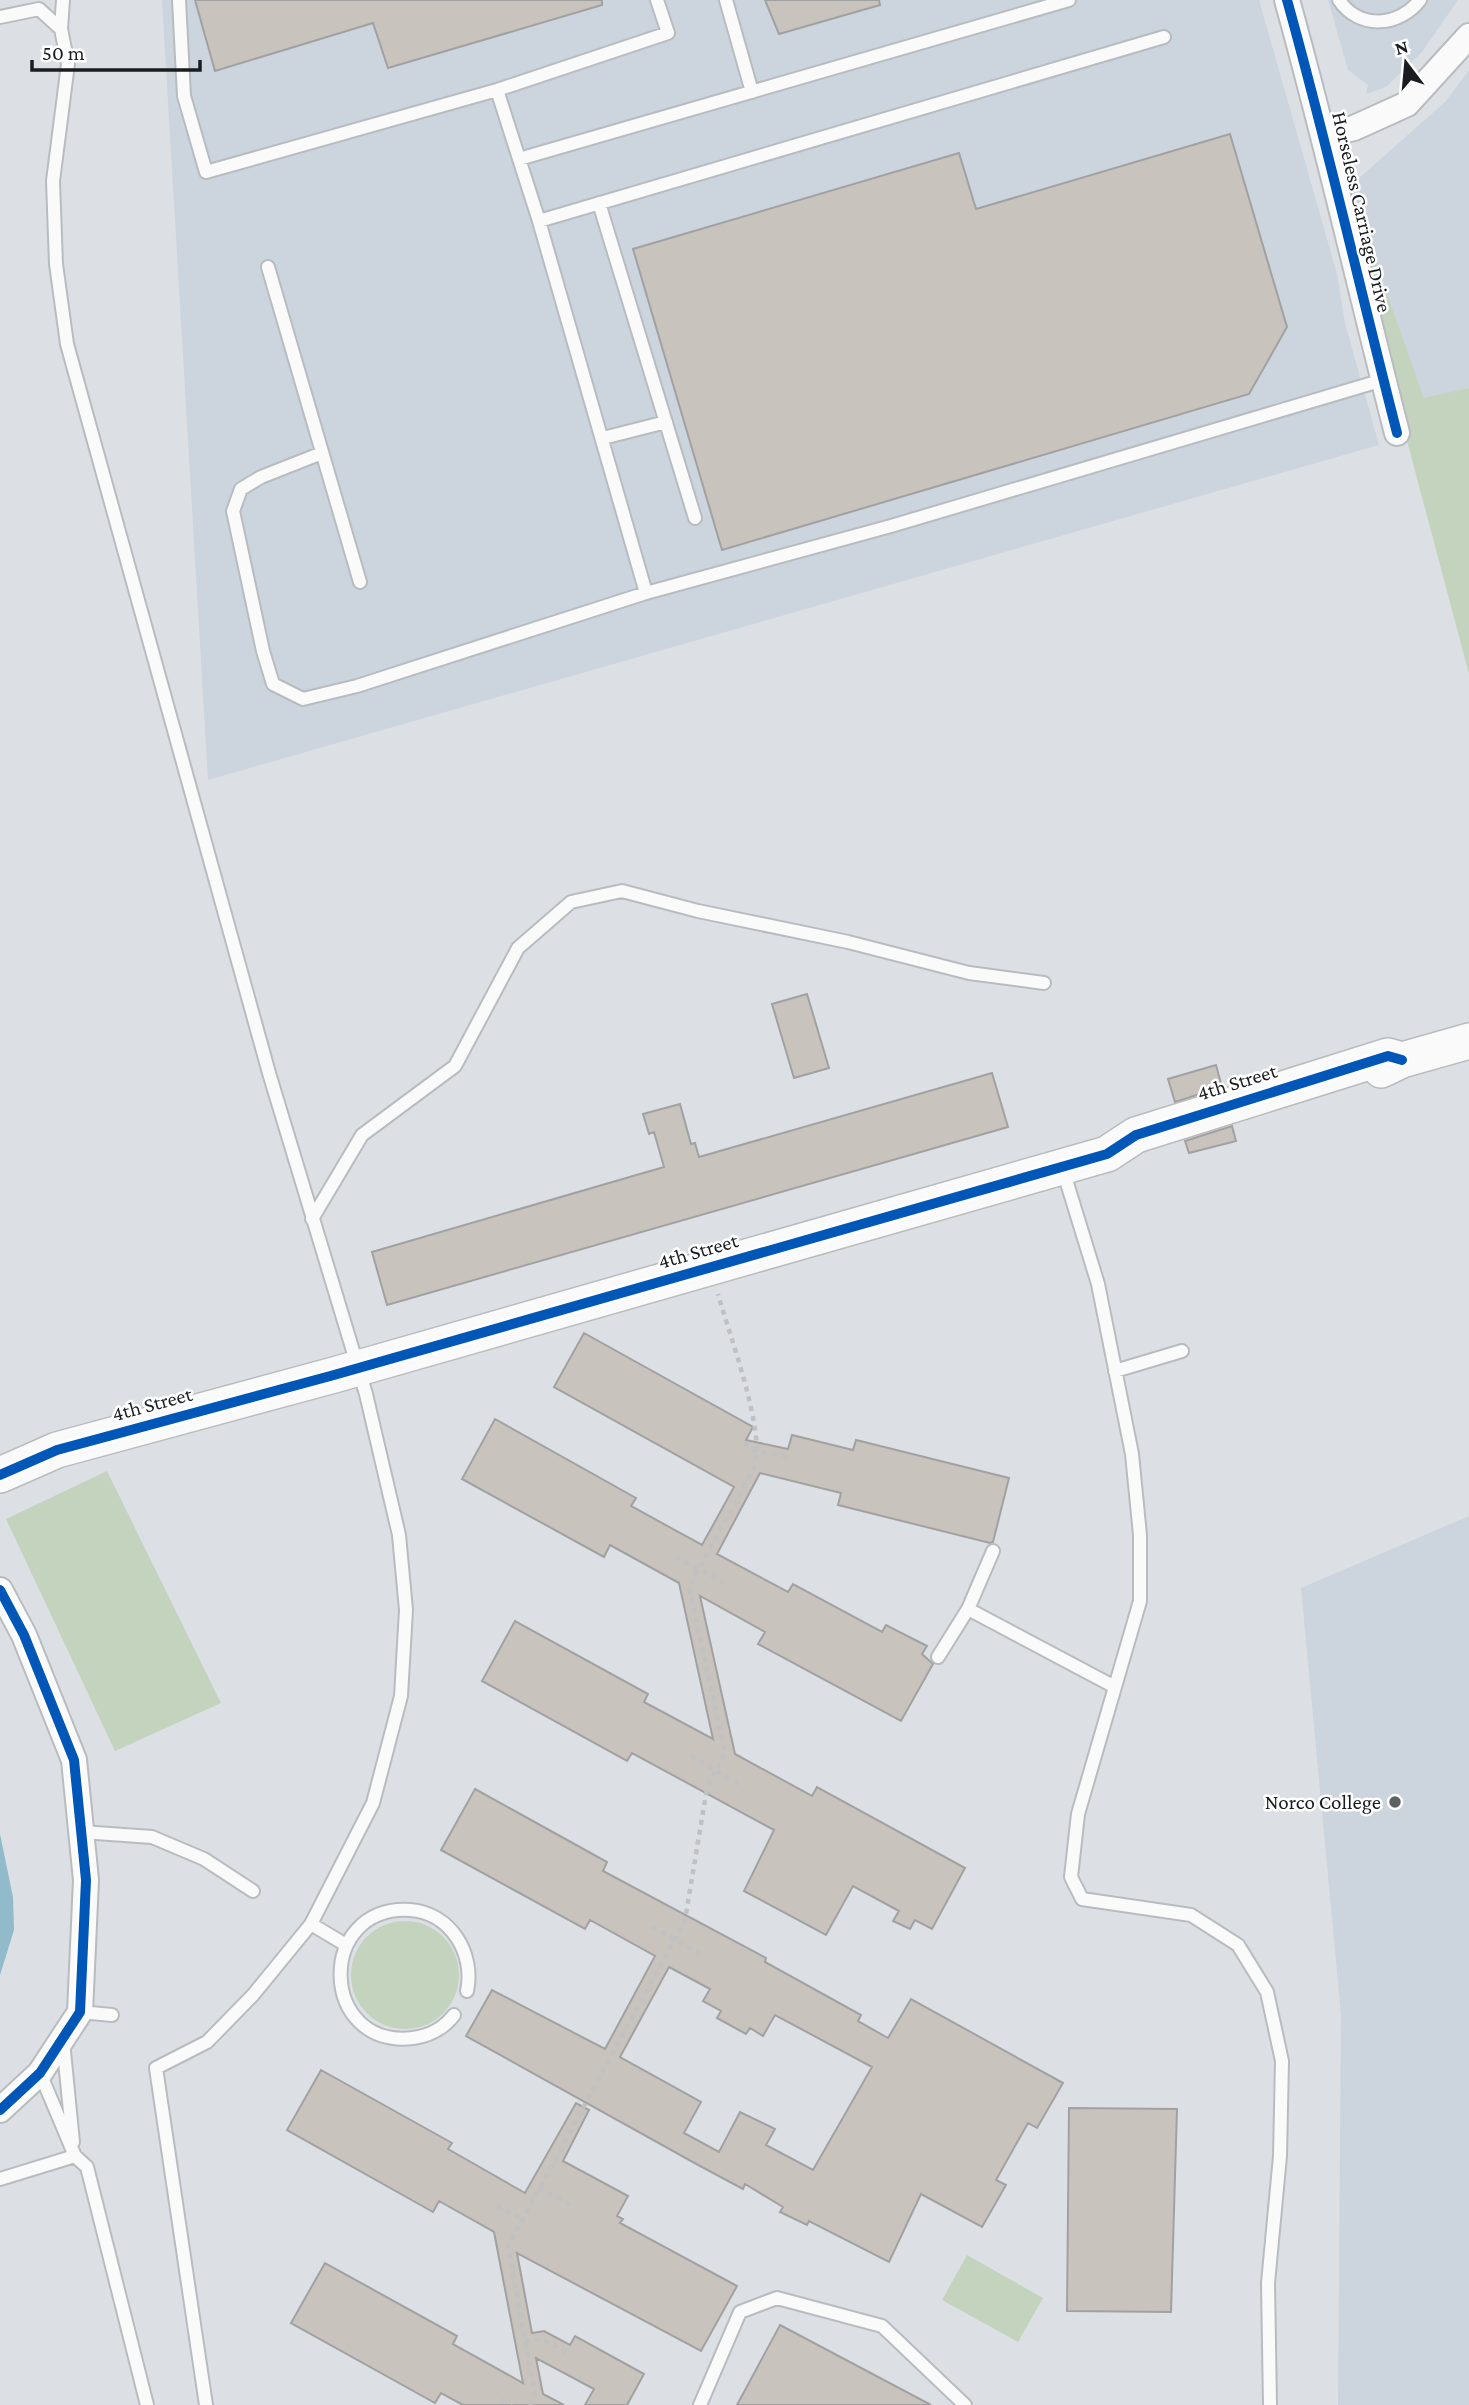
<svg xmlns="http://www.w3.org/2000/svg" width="1469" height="2405" font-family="'Crimson Pro',serif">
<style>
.built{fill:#ccd4dd}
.green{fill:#c4d3be}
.water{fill:#91bbca}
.building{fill:#c9c3be;stroke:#a1a1a2;stroke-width:2;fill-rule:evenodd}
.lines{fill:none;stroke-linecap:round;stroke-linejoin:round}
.lane-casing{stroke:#b9bcbf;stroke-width:16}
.street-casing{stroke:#b9bcbf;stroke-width:28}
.secondary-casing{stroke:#b9bcbf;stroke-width:38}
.path{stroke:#bfc1c2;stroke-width:4.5;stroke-dasharray:5 5;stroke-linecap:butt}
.lane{stroke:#fafafb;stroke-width:12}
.street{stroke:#fafafb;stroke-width:24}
.secondary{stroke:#fafafb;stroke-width:35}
.cycleway-casing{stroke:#fff;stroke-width:15}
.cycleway{stroke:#0057b8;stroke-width:10}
.poi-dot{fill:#5e6164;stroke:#fff;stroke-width:2.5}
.labels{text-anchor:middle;stroke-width:5;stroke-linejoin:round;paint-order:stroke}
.street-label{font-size:21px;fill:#1a1d1f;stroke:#fff}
.poi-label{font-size:21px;fill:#1a1d1f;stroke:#fff;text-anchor:end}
</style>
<rect width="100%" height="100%" fill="#dce0e4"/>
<path class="built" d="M162 0H1259L1337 274 1345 323 1379 445 208 780Z
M1328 0H1458L1422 52 1386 87 1366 94 1368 85 1348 70Z
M1469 70V388L1424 399 1349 187 1445 102Z
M1469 1516V2405H1338L1341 2015 1301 1588Z"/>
<path class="green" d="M1349 187 1424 398 1469 388V674L1406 437 1411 434Z
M107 1471 221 1703 115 1751 6 1519Z
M351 1975a54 54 0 1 1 108 0a54 54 0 1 1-108 0Z
M967 2255 1043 2298 1018 2342 942 2300Z"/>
<path class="water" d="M0 1834 13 1897 14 1930 0 1975Z"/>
<path class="building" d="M195 0H602V5L388 68 373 23 215 71Z
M765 0H879L880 5 779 34Z
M1230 134 1287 327 1249 394 722 550 633 249 959 153 976 209Z
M807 994 829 1068 794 1078 772 1004Z
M1216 1065 1222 1087 1175 1102 1168 1079Z
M992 1073 1008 1127 387 1305 372 1252 664 1167 654 1132 649 1134 643 1114 680 1104 691 1144 695 1143 699 1157Z
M1232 1126 1236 1141 1189 1153 1185 1141Z
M584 1333 753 1427 746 1440 788 1449 792 1435 853 1450 856 1440 1009 1478 993 1542 990 1543 838 1505 841 1493 760 1473 717 1554 788 1592 793 1584 882 1632 886 1625 927 1646 922 1654 933 1664 901 1721 758 1644 765 1632 700 1596 735 1754 812 1796 817 1787 965 1868 932 1929 915 1920 910 1929 893 1921 899 1911 853 1886 826 1935 744 1891 774 1830 632 1753 627 1761 482 1681 515 1621 648 1694 644 1702 713 1739 679 1583 610 1545 604 1557 462 1479 495 1419 636 1498 631 1506 702 1545 734 1487 554 1387Z
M475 1789 607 1862 603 1871 766 1958 765 1962 861 2015 858 2021 888 2038 911 1999 1063 2083 1037 2128 1028 2123 996 2180 1006 2185 982 2227 921 2194 889 2262 809 2221 807 2225 780 2212 783 2207 745 2184 743 2189 700 2166 466 2036 492 1990 605 2049 655 1956 590 1920 585 1929 441 1850ZM669 1967 710 1989 703 2001 721 2011 717 2018 746 2034 750 2028 763 2036 775 2015 872 2067 813 2170 766 2145 775 2129 740 2112 719 2152 684 2133 701 2102 620 2057Z
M321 2070 452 2143 448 2149 525 2193 576 2103 589 2110 563 2161 628 2196 617 2216 623 2219 620 2223 737 2286 701 2351 517 2253 532 2333 544 2331 570 2345 575 2336 644 2374 627 2405H585L594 2389 536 2358 543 2394 564 2405H463L441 2393 435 2403 291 2323 325 2263 457 2336 453 2344 523 2383 494 2232 439 2201 433 2212 287 2130Z
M1069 2108 1177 2109 1171 2312 1067 2311Z
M780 2325 931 2405H737Z"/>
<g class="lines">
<g class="lane-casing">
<path id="lane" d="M179 0 184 96 206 172 497 90 668 33 657 0
M726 0 752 92
M1339 0C1359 30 1399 27 1420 0
M0 17 39 9 61 29 68 64 53 181 56 264 67 344 269 1073 366 1394 399 1535 406 1610 401 1696 373 1803 311 1924 346 1945
M61 29 63 0
M497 90 539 221 646 593
M519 159 1069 0
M599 203 695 518
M539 221 1164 37
M268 267 360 582
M603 438 666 422
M322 453 261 477 241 489 233 511 263 651 273 684 303 699 357 686 646 593 891 526 1383 380
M1063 1170 1098 1284 1132 1454 1140 1535V1601L1078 1814 1071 1877 1082 1899 1191 1915 1238 1945 1267 1992 1282 2061 1280 2156 1268 2283 1270 2405
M312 1219 362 1135 455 1066 518 948 571 902 622 891 698 911 848 942 969 973 1044 983
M1115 1371 1182 1351
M968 1609 993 1551
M938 1657 968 1609 1115 1687
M82 1832 152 1837 204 1859 253 1891
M80 2012 112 2015
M454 2015C444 2028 429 2036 413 2038 319 2049 315 1905 410 1910 451 1913 475 1954 467 1991
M63 2041 73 2142
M40 2073 75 2156 87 2167 147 2405
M0 2179 75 2156
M206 2405 156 2068 207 2042 253 1995 311 1924
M700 2405 740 2312 777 2298 882 2326 965 2405"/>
</g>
<g class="street-casing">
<path id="street" d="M1287 0C1327 143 1360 289 1397 433
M1325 135 1354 128 1407 104 1469 36
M0 1590 24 1635 74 1760 86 1880 80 2012 40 2073 0 2110"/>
</g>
<g class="secondary-casing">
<path id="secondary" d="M1381 1070 1402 1060 1469 1041
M0 1475 57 1450 334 1375 1107 1154 1136 1135 1388 1056 1402 1060"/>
</g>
<path class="path" d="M744 1444 758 1452 786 1456
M676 1557 723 1582
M691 1756 740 1785
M652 1927 699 1953
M539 2188 571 2205
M497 2206 522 2219
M525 2342 542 2339 566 2352
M502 2400 512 2405
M530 2405 535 2394 508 2246 685 1920 707 1788 725 1753 689 1587 755 1466C765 1429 729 1334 718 1294"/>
<use href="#lane" class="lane"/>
<use href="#street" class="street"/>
<use href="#secondary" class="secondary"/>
<g class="cycleway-casing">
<path id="cycleway" d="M1287 0C1327 143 1360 289 1397 433
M0 1475 57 1450 334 1375 1107 1154 1136 1135 1388 1056 1402 1060
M0 1590 24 1635 74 1760 86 1880 80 2012 40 2073 0 2110"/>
</g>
<use href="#cycleway" class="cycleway"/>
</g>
<circle class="poi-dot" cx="1395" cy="1802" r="7"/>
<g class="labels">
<g class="street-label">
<text transform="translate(1362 212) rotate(77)" y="7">Horseless Carriage Drive</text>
<text transform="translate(1237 1082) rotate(-17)" y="7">4th Street</text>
<text transform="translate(698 1251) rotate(-16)" y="7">4th Street</text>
<text transform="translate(152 1404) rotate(-15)" y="7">4th Street</text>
</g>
<g class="poi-label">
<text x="1381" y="1809">Norco College</text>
</g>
</g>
<g transform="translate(1406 63) rotate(344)" stroke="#ffffff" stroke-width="5" paint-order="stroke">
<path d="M0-5L12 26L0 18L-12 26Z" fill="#1a1d1f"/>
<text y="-10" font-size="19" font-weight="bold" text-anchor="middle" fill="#1a1d1f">N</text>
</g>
<path d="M32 60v10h168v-10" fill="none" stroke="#1a1d1f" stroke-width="3.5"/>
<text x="42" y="60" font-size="21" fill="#1a1d1f" stroke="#ffffff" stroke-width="5" paint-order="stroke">50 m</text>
</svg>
